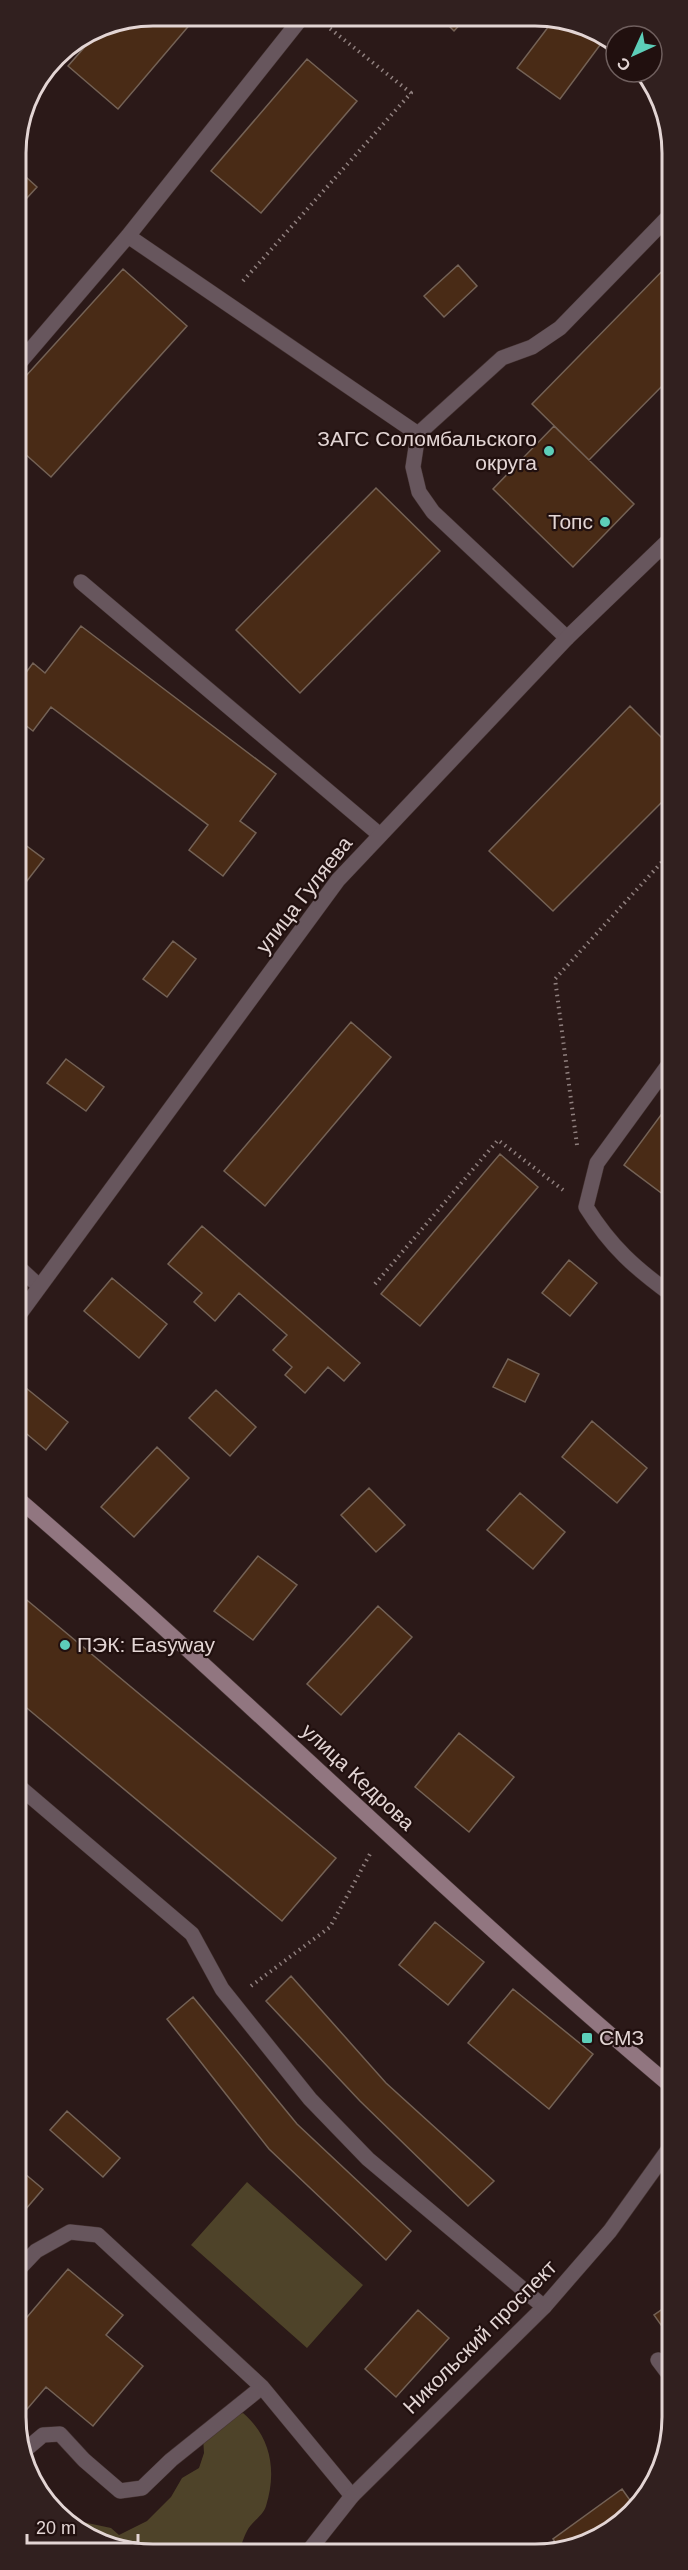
<svg xmlns="http://www.w3.org/2000/svg" width="688" height="2570" font-family="Arial,sans-serif">
<style>
.green{fill:#4e4329}
.building{fill:#492b16;stroke:#746256;stroke-width:1.5}
.lines{fill:none;stroke-linecap:round;stroke-linejoin:round}
.lane-casing{stroke:#453332;stroke-width:16}
.street-casing{stroke:#453332;stroke-width:16}
.secondary-casing{stroke:#453332;stroke-width:16}
.path{stroke:#90807f;stroke-width:4;stroke-dasharray:1.5 4.5;stroke-linecap:butt}
.lane{stroke:#67565d;stroke-width:15}
.street{stroke:#67565d;stroke-width:15}
.secondary{stroke:#917680;stroke-width:15}
.poi-dot{fill:#5dceb9;stroke:#21100f;stroke-width:2}
.labels{text-anchor:middle;stroke-width:4.5;stroke-linejoin:round;paint-order:stroke}
.poi-label{font-size:21px;fill:#e3d5d4;stroke:#21100f;text-anchor:end}
.street-label{font-size:21px;fill:#e3d5d4;stroke:#21100f}
.rim{fill:none;stroke:#e3d5d4;stroke-width:3}
</style>
<rect width="100%" height="100%" fill="#2b1918"/>
<path class="green" d="M247 2182 363 2285 307 2348 191 2245Z
M243 2413C271 2437 277 2471 266 2506 263 2516 251 2522 247 2531 243 2538 242 2546 237 2553L126 2552 59 2517 111 2528 119 2535 147 2521 171 2497 182 2478 199 2468 204 2453 203 2437 221 2423Z"/>
<path class="building" d="M153 15H198L118 109 68 66 104 25Z
M440 17H467L454 31Z
M555 18H562L603 41 560 99 517 68Z
M307 59 357 101 261 213 211 171Z
M15 167 37 187 15 211Z
M672 261V376L589 460 532 404Z
M458 265 477 286 444 317 424 296Z
M123 269 187 326 51 477 15 445V388Z
M554 426 634 504 573 567 493 489Z
M376 488 440 551 300 693 236 630Z
M81 626 276 774 240 821 256 833 223 876 189 850 208 825 51 707 33 731 16 718V686L33 663 45 673Z
M630 706 672 748V792L553 911 489 851Z
M20 841 44 859 16 895V847Z
M173 941 196 959 167 997 143 979Z
M351 1022 391 1057 265 1206 224 1171Z
M66 1059 104 1087 86 1111 47 1083Z
M672 1100V1201L624 1165Z
M500 1154 538 1187 420 1326 381 1294Z
M202 1226 360 1363 344 1381 328 1367 305 1393 285 1375 292 1367 273 1350 287 1335 239 1293 215 1321 194 1302 202 1293 168 1264Z
M569 1260 597 1283 570 1316 542 1293Z
M112 1278 167 1324 139 1358 84 1311Z
M508 1359 539 1374 525 1402 493 1387Z
M26 1388 68 1422 46 1450 16 1425V1399Z
M216 1390 256 1427 230 1456 189 1418Z
M592 1421 647 1468 617 1503 562 1457Z
M157 1447 189 1478 134 1537 101 1507Z
M369 1488 405 1525 376 1552 341 1515Z
M520 1493 565 1532 533 1569 487 1530Z
M258 1556 297 1585 253 1640 214 1611Z
M16 1591 336 1858 282 1921 16 1699Z
M378 1606 412 1637 341 1715 307 1684Z
M459 1733 514 1777 469 1832 415 1787Z
M435 1922 484 1962 448 2005 399 1965Z
M291 1976 386 2083 494 2181 468 2206 360 2101 266 2001Z
M513 1989 593 2054 549 2109 468 2043Z
M193 1997 297 2124 411 2231 386 2260 269 2149 167 2019Z
M67 2111 120 2158 103 2177 50 2130Z
M18 2168 43 2189 19 2217 16 2215V2171Z
M68 2269 123 2315 106 2335 143 2366 93 2426 46 2387 16 2422V2330Z
M673 2302V2342L654 2315Z
M418 2310 449 2338 396 2397 365 2369Z
M622 2489 637 2510 604 2537 562 2551 553 2539Z"/>
<g class="lines">
<g class="lane-casing">
<path id="lane" d="M128 236 418 434
M15 368 128 236 303 16
M81 582 380 835
M567 638 433 512 419 492 413 467 418 434 502 358 532 347 560 328 672 213
M672 1060 597 1163 586 1207C611 1247 635 1268 672 1295
M16 1265 39 1286
M16 1784 192 1934 222 1989 310 2099 368 2159 544 2307
M16 2272 36 2251 70 2232 98 2235 262 2387 352 2496
M658 2360 673 2380
M24 2451 43 2435 60 2434 84 2460 120 2491 142 2488 171 2460 262 2387"/>
</g>
<g class="street-casing">
<path id="street" d="M16 1319 338 880 567 638 672 537
M307 2553 352 2496 544 2307 610 2231 673 2143"/>
</g>
<g class="secondary-casing">
<path id="secondary" d="M16 1497C239 1689 447 1898 673 2088"/>
</g>
<path class="path" d="M243 281 411 93 328 27
M577 1145 555 979 672 851
M375 1284 498 1140 563 1190
M251 1986 330 1927 370 1854"/>
<use href="#lane" class="lane"/>
<use href="#street" class="street"/>
<use href="#secondary" class="secondary"/>
</g>
<g class="poi-dot">
<circle cx="549" cy="451" r="6"/>
<circle cx="605" cy="522" r="6"/>
<circle cx="65" cy="1645" r="6"/>
<rect x="581" y="2032" width="12" height="12" rx="3"/>
</g>
<g class="labels">
<g class="poi-label">
<text x="537" y="446">ЗАГС Соломбальского<tspan x="537" dy="24">округа</tspan></text>
<text x="593" y="529">Топс</text>
<text x="77" y="1652" text-anchor="start">ПЭК: Easyway</text>
<text x="599" y="2045" text-anchor="start">СМЗ</text>
</g>
<g class="street-label">
<text transform="translate(304 895) rotate(-52)" y="7">улица Гуляева</text>
<text transform="translate(358 1777) rotate(43)" y="7">улица Кедрова</text>
<text transform="translate(480 2337) rotate(-45)" y="7">Никольский проспект</text>
</g>
</g>
<path d="M0 0H688V2570H0ZM153 26H535A127 127 0 0 1 662 153V2417A127 127 0 0 1 535 2544H153A127 127 0 0 1 26 2417V153A127 127 0 0 1 153 26Z" fill="#31201f" fill-rule="evenodd"/>
<path class="rim" d="M153 26H535A127 127 0 0 1 662 153V2417A127 127 0 0 1 535 2544H153A127 127 0 0 1 26 2417V153A127 127 0 0 1 153 26Z"/>
<g transform="translate(634 54) rotate(225)"><circle r="28" fill="#21100f" stroke="#6f5f5e" stroke-width="1.5"/>
<path d="M0-4.5L10 22L0 15L-10 22Z" fill="#5dceb9"/>
<text y="-9" font-size="16" font-weight="bold" text-anchor="middle" fill="#e3d5d4">С</text>
</g>
<path d="M27 2534v9h111v-9" fill="none" stroke="#e3d5d4" stroke-width="3"/>
<text x="36" y="2534" font-size="18" fill="#e3d5d4" stroke="#21100f" stroke-width="4.5" paint-order="stroke">20 m</text>
</svg>
